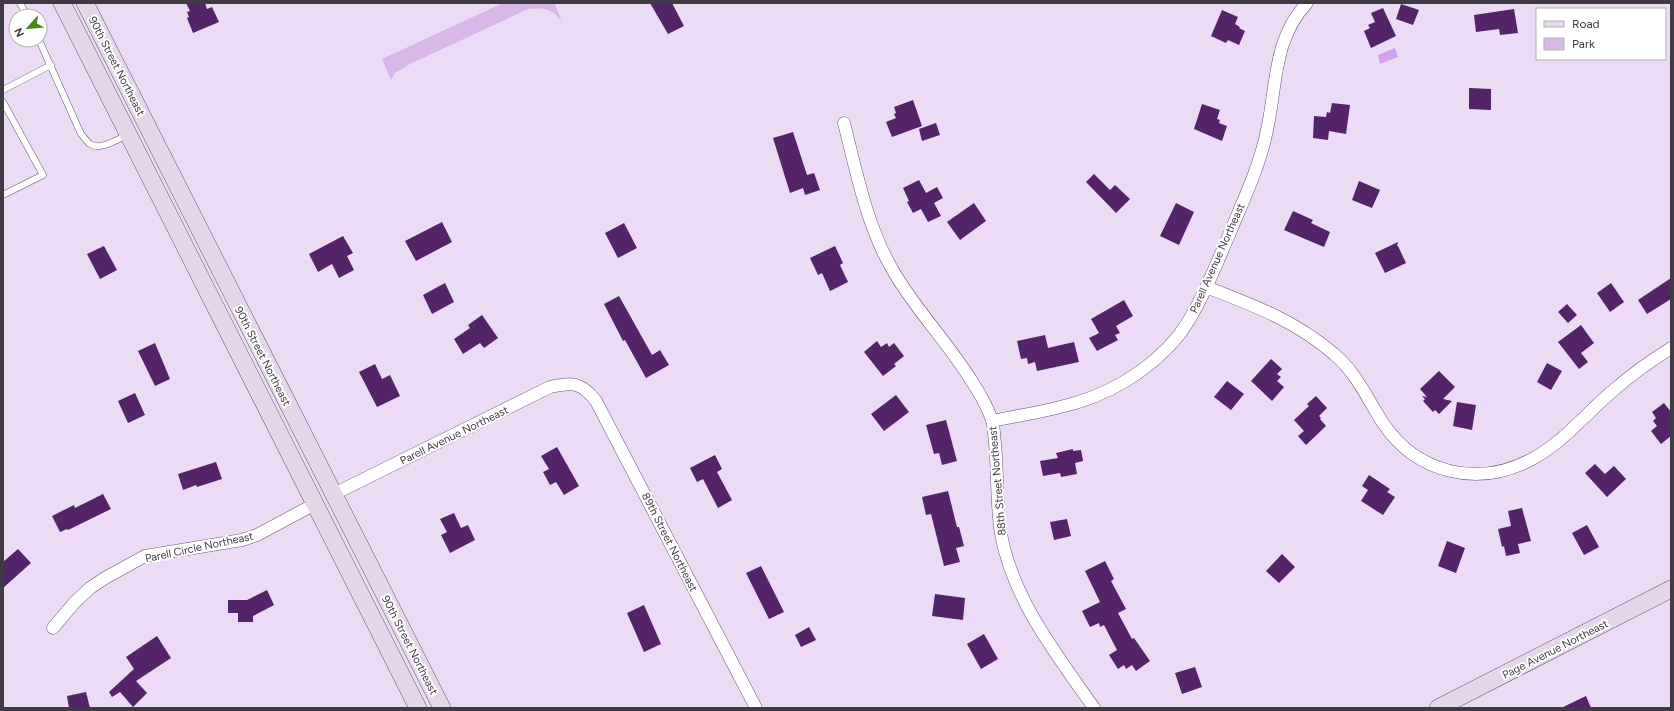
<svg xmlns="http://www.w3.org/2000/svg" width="1674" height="711" font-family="Figtree,sans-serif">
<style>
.green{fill:#d7b7e7}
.water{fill:#d49fed}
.building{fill:#532468}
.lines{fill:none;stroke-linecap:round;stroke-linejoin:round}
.lane-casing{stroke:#65576c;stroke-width:7}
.street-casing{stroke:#65576c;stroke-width:13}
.secondary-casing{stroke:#65576c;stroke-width:18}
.lane{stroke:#fff;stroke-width:6}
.street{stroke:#fff;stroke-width:12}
.secondary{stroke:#e4d7ea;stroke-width:17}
.labels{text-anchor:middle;stroke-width:4;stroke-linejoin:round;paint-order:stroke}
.street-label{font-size:11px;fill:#403a44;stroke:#fff}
</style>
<rect width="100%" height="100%" fill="#ebdbf4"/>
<path class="green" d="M503 3H554L562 21C550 8 545 8 528 9L410 64 395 73 391 80 382 59Z"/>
<path class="water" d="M1395 48 1398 57 1380 64 1378 55Z"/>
<path class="building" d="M186 3H205L207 9 212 7 219 22 193 33 187 18 189 17 187 12 190 11Z
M650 3H672L684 26 668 34Z
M1401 4 1419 10 1413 25 1396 19Z
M1383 8 1396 36 1371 48 1364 31 1370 28 1368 25 1375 22 1371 13Z
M1514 9 1518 33 1500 35 1499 29 1476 32 1474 15Z
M1222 10 1238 17 1235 24 1240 27 1239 28 1245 31 1239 45 1228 40 1226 43 1211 36Z
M1469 88 1491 89V110L1469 109Z
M913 100 922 126 892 137 886 122 896 118 894 114 896 113 894 107Z
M1332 103 1350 105 1346 134 1329 131 1328 140 1313 138 1314 116 1326 117 1327 112 1330 113Z
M1202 104 1220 110 1217 119 1220 120 1219 123 1227 126 1222 141 1194 129Z
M936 123 940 135 922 141 919 129Z
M793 132 807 175 814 173 820 190 805 195 803 188 790 193 773 138Z
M1094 174 1110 190 1115 185 1130 199 1116 213 1086 182Z
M919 180 926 193 937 187 943 198 934 203 941 216 928 222 921 209 913 213 907 202 909 201 903 188Z
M1359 181 1380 190 1372 208 1352 200Z
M974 203 986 221 960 240 947 222Z
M1176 203 1194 212 1179 245 1160 236Z
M1293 211 1313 220 1311 223 1330 232 1324 247 1284 230Z
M442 222 452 242 416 261 405 241Z
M624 223 637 248 618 258 605 233Z
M343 236 353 253 347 256 354 270 339 278 332 264 318 272 309 254Z
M1398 242 1397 246H1398L1406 263 1385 273 1375 253Z
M104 246 117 270 100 279 87 254Z
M835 246 843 263 840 265 848 282 830 291 822 273 818 275 810 258Z
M1671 278V299L1647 314 1638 300Z
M445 283 454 302 432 314 423 295Z
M1611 283 1624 302 1610 312 1597 293Z
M619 296 652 355 660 350 669 365 646 378 631 351 625 340 623 341 604 304Z
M1124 300 1133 316 1116 326 1120 333 1115 335 1118 340 1097 351 1089 338 1099 333 1091 319Z
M1567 304 1577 315 1568 323 1558 312Z
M482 315 498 338 484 348 480 343 463 354 454 339 470 328 468 325Z
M1581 325 1594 343 1581 353 1588 362 1579 369 1558 342Z
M1045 335 1048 348 1074 342 1079 362 1037 371 1035 362 1028 364 1027 358 1021 359 1017 341Z
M877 341 881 347 887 343 889 347 894 343 904 356 894 364 896 366 883 376 864 352Z
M155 343 170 379 155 386 138 351Z
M1271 359 1282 369 1277 374 1281 377 1277 381 1284 387 1272 401 1251 381Z
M1547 363 1562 371 1551 390 1537 382Z
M375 364 382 379 390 375 400 396 377 407 359 372Z
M1439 371 1455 387 1443 399 1452 401 1439 414 1435 410 1433 412 1423 401 1425 399 1422 396 1427 397 1420 389Z
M1227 381 1244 394 1231 410 1214 397Z
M135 393 145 415 128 423 118 401Z
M896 395 909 412 884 431 871 414Z
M1316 396 1327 408 1319 416 1321 418 1320 419 1326 426 1306 445 1298 436 1304 431 1294 420 1309 406 1307 404Z
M1457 402 1476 405 1472 430 1453 426Z
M1664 403 1671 412V436L1661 444 1651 431 1657 426 1653 421 1656 418 1652 412Z
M946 420 957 461 942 465 939 453 934 454 926 425Z
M557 447 579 486 564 495 556 482 550 485 543 472 549 469 541 456Z
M1073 449V451L1081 450 1083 461 1075 463 1077 474 1061 477 1060 473 1043 476 1040 461 1058 458 1056 453Z
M715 455 722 469 717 472 732 500 718 508 703 479 697 482 690 468Z
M216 462 222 479 197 487 196 485 183 490 178 474Z
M1595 464 1605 474 1614 466 1626 479 1607 497 1585 473Z
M1369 475 1390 489 1387 492 1395 497 1383 515 1361 501 1368 490 1362 486Z
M948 491 957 527H959L964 546 956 548 960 562 944 566 931 514 926 515 922 497Z
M103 494 111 509 68 530 67 529 60 532 52 516 74 505 75 508Z
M1522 508 1531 541 1518 544 1520 553 1506 556 1504 546 1502 547 1498 529 1511 526 1508 511Z
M454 513 461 528 468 525 475 540 450 553 441 535 447 532 440 519Z
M1067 519 1071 536 1054 540 1050 522Z
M1587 525 1599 547 1584 555 1572 533Z
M1447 541 1465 548 1456 573 1438 566Z
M18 549 31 563 3 588V562Z
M1282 554 1295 567 1279 583 1266 571Z
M1105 561 1114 579 1111 581 1126 609 1118 613 1132 639 1134 638 1150 661 1136 671 1132 665 1126 669 1124 665 1118 669 1109 655 1117 650 1104 625 1100 627 1099 623 1090 627 1082 611 1100 602 1085 571Z
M761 566 784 612 769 619 746 573Z
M267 590 274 605 253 616V622H238V613H228V600H247Z
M935 594 965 598 963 620 932 616Z
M644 605 661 644 644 652 627 613Z
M809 627 816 640 801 647 795 635Z
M984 634 998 659 981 669 967 644Z
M157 636 171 658 136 681 147 693 133 707 120 692 112 697 109 692 134 669 126 657Z
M1195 667 1202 687 1182 694 1175 673Z
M86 692 90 708H69L67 696Z
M1586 696 1591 708H1561Z"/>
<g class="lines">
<g class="lane-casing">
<path id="lane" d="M20 3 27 16
M39 40 81 134C84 137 87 142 90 144 100 151 118 139 127 135
M3 90 51 65
M3 102 43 175 3 195"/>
</g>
<g class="street-casing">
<path id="street" d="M844 123C857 174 867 228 895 274 917 311 948 343 971 380 979 392 987 406 992 420 994 427 994 436 995 443 998 473 996 504 1001 534 1013 600 1057 655 1094 708
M1206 287C1253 305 1296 321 1334 354 1356 372 1368 400 1383 423 1417 474 1479 488 1532 459 1564 442 1587 412 1615 389 1632 374 1652 360 1671 348
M992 421C1015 416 1038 413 1060 407 1106 397 1150 371 1179 335 1199 309 1216 265 1229 235 1243 201 1260 166 1267 130 1277 85 1273 39 1307 3
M334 494 550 387C573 382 581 382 596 401L756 708
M53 628 75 602 90 588 105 578 145 556 242 540 257 535 315 504"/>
</g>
<g class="secondary-casing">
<path id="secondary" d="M62 3 418 708
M85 3 442 708
M1438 708 1671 589"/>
</g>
<use href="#lane" class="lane"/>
<use href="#street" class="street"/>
<use href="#secondary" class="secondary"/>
</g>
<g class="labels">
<g class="street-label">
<text transform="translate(117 66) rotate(63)" y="4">90th Street Northeast</text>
<text transform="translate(1217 258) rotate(-66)" y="4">Parell Avenue Northeast</text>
<text transform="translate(263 356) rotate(63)" y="4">90th Street Northeast</text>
<text transform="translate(454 435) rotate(-26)" y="4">Parell Avenue Northeast</text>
<text transform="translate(997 481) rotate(-95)" y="4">88th Street Northeast</text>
<text transform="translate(670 542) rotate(63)" y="4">89th Street Northeast</text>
<text transform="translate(199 547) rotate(-12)" y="4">Parell Circle Northeast</text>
<text transform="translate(410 645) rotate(63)" y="4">90th Street Northeast</text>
<text transform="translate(1555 649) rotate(-27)" y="4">Page Avenue Northeast</text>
</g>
</g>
<rect width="1674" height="711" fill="none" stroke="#403a44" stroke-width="8"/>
<rect x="1536" y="8" width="130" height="52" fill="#ffffff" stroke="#b3b0b4"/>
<rect x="1544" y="21" width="20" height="6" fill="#e4d7ea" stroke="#b3b0b4"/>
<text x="1572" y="28" font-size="12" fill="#403a44">Road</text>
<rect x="1544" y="38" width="20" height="12" fill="#d7b7e7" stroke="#b3b0b4"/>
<text x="1572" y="48" font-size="12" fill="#403a44">Park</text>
<g transform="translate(28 28) rotate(243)"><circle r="19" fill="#ffffff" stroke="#b3b0b4"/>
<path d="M0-3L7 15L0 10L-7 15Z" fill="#4c841d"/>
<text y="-6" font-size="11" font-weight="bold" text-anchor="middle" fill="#403a44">N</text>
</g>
</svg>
